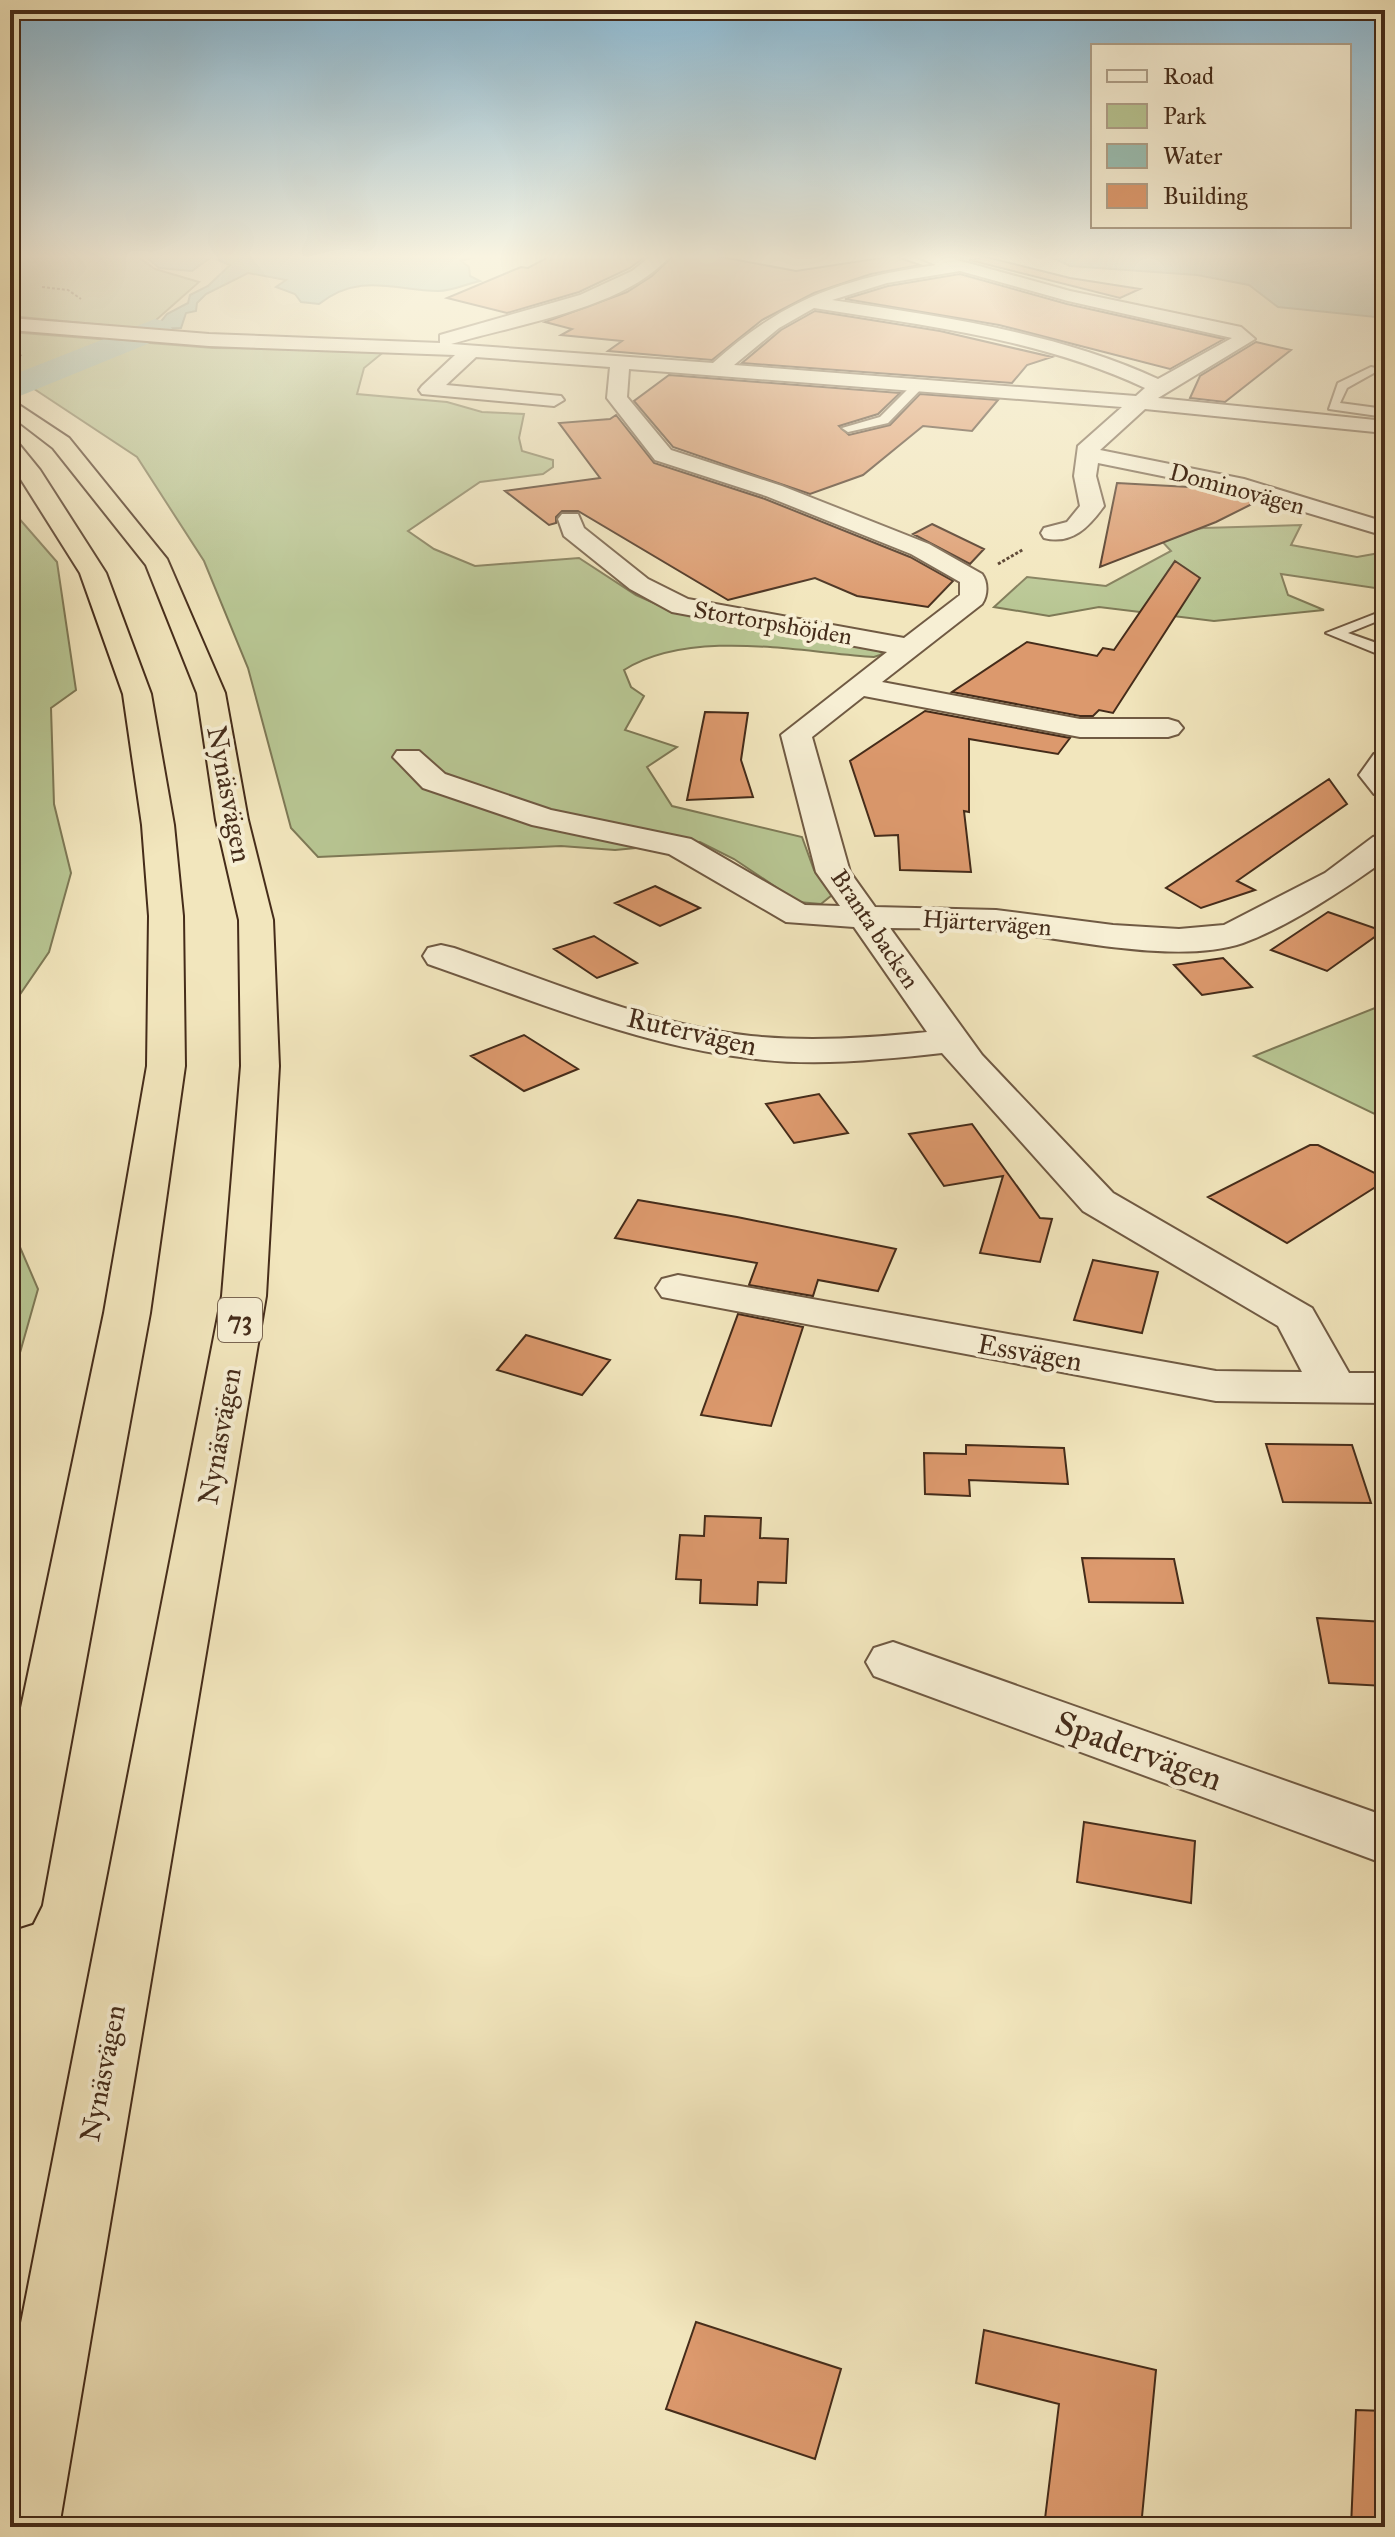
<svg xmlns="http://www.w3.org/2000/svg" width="1395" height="2537" font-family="'IM FELL Great Primer',serif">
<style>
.green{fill:#b8c693;stroke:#7e7956;stroke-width:2}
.water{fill:#9bbfb3;stroke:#798476;stroke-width:2}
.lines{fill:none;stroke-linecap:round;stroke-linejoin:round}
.river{fill:#9bbfb3;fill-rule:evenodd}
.building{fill:#dc996d;stroke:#452c1a;stroke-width:2}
.service-casing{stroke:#705a43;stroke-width:4}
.minor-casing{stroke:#705a43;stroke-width:4}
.motorway-casing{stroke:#452c1a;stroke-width:4}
.path-far1{stroke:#452c1a;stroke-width:2;stroke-dasharray:3 2;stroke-linecap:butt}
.path{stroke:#452c1a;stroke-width:3;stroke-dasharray:3 2;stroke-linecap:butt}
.service{fill:#f7efd4;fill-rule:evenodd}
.minor{fill:#f7efd4;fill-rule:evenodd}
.motorway{fill:#f2e6bd;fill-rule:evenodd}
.labels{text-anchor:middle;stroke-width:8;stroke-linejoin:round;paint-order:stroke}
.far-street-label{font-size:24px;fill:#452c1a;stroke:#f7efd4}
.shield{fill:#f7efd4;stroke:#7a6652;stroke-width:2}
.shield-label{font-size:26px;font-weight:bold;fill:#452c1a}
.street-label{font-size:28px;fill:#452c1a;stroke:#f7efd4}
.near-street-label{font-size:34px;fill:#452c1a;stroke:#f7efd4}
</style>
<rect width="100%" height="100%" fill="#f2e6bd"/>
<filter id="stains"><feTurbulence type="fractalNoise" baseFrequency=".0025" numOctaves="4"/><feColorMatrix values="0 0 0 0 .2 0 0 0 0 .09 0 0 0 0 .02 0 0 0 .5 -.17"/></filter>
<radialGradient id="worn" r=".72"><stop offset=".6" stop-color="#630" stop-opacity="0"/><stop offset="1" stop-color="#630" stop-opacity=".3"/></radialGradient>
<path class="green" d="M10 256H137L155 269 199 282 146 329 10 316Z
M10 332 213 348 386 350 364 368 357 394 447 402 482 412 524 414 519 438 522 451 553 460V467L543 474 480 482 408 531 434 549 475 566 579 558 636 595 674 612 872 646 883 654 874 657C799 652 691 628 624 670L631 687 644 696 625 730 677 747 647 767 672 806 802 837 814 870 832 895 821 904 798 902 734 859 700 842 615 850 561 846 318 857 291 828 248 668 204 561 137 457 10 373Z
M10 508 57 562 76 690 51 708 54 804 71 873 49 952 10 1009Z
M1301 525 1291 545 1357 557 1385 552V583L1375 588 1281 574 1288 595 1324 610 1214 621 1099 607 1049 616 994 607 1027 577 1106 586 1171 551 1158 537 1203 528Z
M1385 1004V1119L1254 1056Z
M10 1224 38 1289 10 1388Z"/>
<path class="water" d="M145 256H479L461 261 469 267 470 276 480 281C465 284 454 291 438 291 394 290 359 272 319 304L301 302 295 294 276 287 286 280 248 273 206 294 197 303 196 311 186 313 181 328 155 329 167 314 188 303 190 295 208 286 230 265 211 257 192 271 159 268Z
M1049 256H1385V318L1278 307 1249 285 1197 275 1070 266Z"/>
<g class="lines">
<path class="river" d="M155 319 167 322 172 329 167 336 10 400V376Z"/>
</g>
<path class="building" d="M550 256H646L630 268 579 292 507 313 447 298 521 267 528 268Z
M673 256H716L796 271 894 256 920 265 871 274 814 293 762 320 712 360 608 351 622 341 561 335 572 329 545 322 627 292 652 276Z
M986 257 1070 278 1140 289 1120 298 969 260Z
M960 274 1067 304 1224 339 1170 369 999 325 845 299 888 286Z
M815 311 940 331 1052 357 1027 365 1012 383 742 363 781 330Z
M1256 342 1291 350 1225 402 1190 398 1200 376Z
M669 375 900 393 878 414 839 426 849 435 890 425 920 394 998 400 972 431 923 426 863 475 810 494 673 447 634 401Z
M616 415 654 463 765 499 910 557 953 581 928 607 857 596 815 578 728 600 578 511H562L556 517V523L549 525 505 491 600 478 559 423 610 419Z
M1117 483 1207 488 1258 501 1216 522 1100 567Z
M932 524 984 549 970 564 913 534Z
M1175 561 1200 578 1113 713 1099 710 1093 716H1080L952 692 1027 642 1097 656 1103 648 1114 650Z
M925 711 1070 738 1058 754 969 739V812L964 811 971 872 900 870 898 835 875 836 850 761Z
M705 712 748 713 741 760 753 797 687 800Z
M1329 779 1347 804 1237 881 1255 890 1201 908 1166 888Z
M655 886 700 908 660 926 615 903Z
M1328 912 1383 931 1327 971 1271 950Z
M594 936 637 963 597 978 554 949Z
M1223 958 1252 987 1202 995 1174 965Z
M524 1035 578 1069 524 1091 471 1056Z
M819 1094 848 1133 794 1143 766 1104Z
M972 1124 1040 1218 1052 1219 1040 1262 980 1253 1003 1176 944 1186 909 1134Z
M1310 1145H1318L1385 1178V1181L1287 1243 1208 1197Z
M638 1200 737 1217 896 1249 878 1291 818 1280 813 1296 749 1285 757 1263 615 1238Z
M1093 1260 1158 1272 1142 1333 1074 1320Z
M738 1314 803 1327 771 1426 701 1415Z
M526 1335 610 1360 582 1395 497 1370Z
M1266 1444 1352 1445 1371 1503 1283 1502Z
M966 1445 1064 1448 1068 1484 969 1480 970 1496 925 1494 924 1453 966 1454Z
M705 1516 761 1518 760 1538 788 1539 786 1583 758 1582 757 1605 700 1603 701 1580 676 1579 680 1535 704 1536Z
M1082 1558 1174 1559 1183 1603 1089 1602Z
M1317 1618 1385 1622V1686L1329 1683Z
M1084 1822 1195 1841 1191 1903 1077 1882Z
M696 2322 841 2369 815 2459 666 2409Z
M984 2330 1156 2370 1141 2527H1044L1059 2404 976 2383Z
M1356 2410 1385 2411V2527H1351Z"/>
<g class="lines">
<g class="service-casing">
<path id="service" d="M1371 367 1381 369 1347 388 1340 403 1385 409V417L1329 409 1338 383Z
M915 382 925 385 888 423 848 432 842 428 880 417Z
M1385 610V618L1348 633 1385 646V657L1326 633Z"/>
</g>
<g class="minor-casing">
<path id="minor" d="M651 256H670C624 309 517 324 451 344L713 363C783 300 842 278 936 265L915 256H943L1070 291 1241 327 1255 339 1158 398 1385 421V433L1145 409 1100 450 1244 479 1385 522V536L1231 490 1098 463 1096 476 1104 506C1089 527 1072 545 1044 538L1041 533 1044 528 1067 522 1080 506 1074 476 1078 446 1122 407 629 369 627 397 671 450 782 486 929 544 982 574C988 582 988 595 982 604L882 682 1080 719H1168L1178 722 1183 728 1178 734 1168 737H1080L864 696 812 737 850 872 875 907 996 910 1113 925 1179 929 1224 925 1325 873 1373 837 1385 834V860C1348 887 1286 928 1243 943 1178 965 1068 939 1000 931 964 927 926 929 890 928L982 1055 1113 1193 1312 1308 1349 1373H1385V1403L1216 1401 662 1297 656 1288 662 1279 678 1275 1216 1371 1302 1372 1278 1326 1083 1211 942 1053C878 1060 812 1067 748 1058 638 1045 532 1000 428 964L423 956 428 948 441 945 454 948C550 981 649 1025 751 1036 810 1042 869 1038 927 1032L854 927 786 922 669 854 532 825 423 788 393 757 397 751H419L445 774 551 810 691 839 805 905 840 906 816 872 781 735 887 652 672 612 630 589 564 536 558 519 562 514H578L584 528 648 579 688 599 904 638 960 595V582L911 554 766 496 655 460 607 398 610 367 476 357 446 385 561 396 564 400 554 406 422 394 419 390 422 386 455 355 209 346 10 330V318L209 334 440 343V335L580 295 632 271ZM960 271 1068 301 1232 338 1158 379C1056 332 943 317 832 300L887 283ZM814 308C927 326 1041 339 1145 388L1136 396 734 365 779 328Z
M1385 751V796L1374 794 1359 775 1374 754Z
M893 1642 1385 1816V1864L874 1676 866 1662 874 1648Z"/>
</g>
<g class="motorway-casing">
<path id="motorway" d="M10 399 69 438 167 559 225 693 248 820 273 920 279 1066 266 1296 59 2527H10V2379L222 1296 241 1066 239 920 216 820 197 693 146 565 53 448 10 415Z
M10 441 18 443 40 470 106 573 151 694 174 825 183 916 185 1066 150 1313 41 1905 32 1923 10 1930V1760L104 1313 147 1066 149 916 142 825 123 694 80 573 10 462Z"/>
</g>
<path class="path-far1" d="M42 287 68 290 81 299
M10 361 23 354"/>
<path class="path" d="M998 564 1024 549"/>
<use href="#service" class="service"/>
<use href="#minor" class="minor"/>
<use href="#motorway" class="motorway"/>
</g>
<linearGradient id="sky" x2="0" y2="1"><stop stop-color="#89b8d3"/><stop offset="0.42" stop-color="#f9f4e1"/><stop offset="1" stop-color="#f9f4e1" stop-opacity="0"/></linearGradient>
<rect width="1395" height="611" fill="url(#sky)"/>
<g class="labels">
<g class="far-street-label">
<text transform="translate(1237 489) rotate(15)" y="8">Dominovägen</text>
<text transform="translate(773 623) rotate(10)" y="8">Stortorpshöjden</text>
<text transform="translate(987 923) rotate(4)" y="8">Hjärtervägen</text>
<text transform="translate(875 929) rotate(56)" y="8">Branta backen</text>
</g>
<rect class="shield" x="218" y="1298" width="44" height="44" rx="6"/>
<g class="shield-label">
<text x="240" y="1329">73</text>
</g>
<g class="street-label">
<text transform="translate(230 794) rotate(79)" y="10">Nynäsvägen</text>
<text transform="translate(692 1031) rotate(13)" y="10">Rutervägen</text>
<text transform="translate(1030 1352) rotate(10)" y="10">Essvägen</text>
<text transform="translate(219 1436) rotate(-80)" y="10">Nynäsvägen</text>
<text transform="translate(102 2073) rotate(-79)" y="10">Nynäsvägen</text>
</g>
<g class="near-street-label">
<text transform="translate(1139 1750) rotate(20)" y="12">Spadervägen</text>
</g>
</g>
<rect width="1395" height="2537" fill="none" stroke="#f2e6bd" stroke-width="40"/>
<rect x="12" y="12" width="1371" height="2513" fill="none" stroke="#452c1a" stroke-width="4"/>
<rect x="20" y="20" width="1355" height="2497" fill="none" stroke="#452c1a" stroke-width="2"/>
<rect x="1091" y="44" width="260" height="184" fill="#f7efd4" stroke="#b0a18a" stroke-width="2"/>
<rect x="1107" y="70" width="40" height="12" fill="#f7efd4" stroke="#b0a18a" stroke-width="2"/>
<text x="1163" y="84" font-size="24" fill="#452c1a">Road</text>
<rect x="1107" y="104" width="40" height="24" fill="#b8c693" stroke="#b0a18a" stroke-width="2"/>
<text x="1163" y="124" font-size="24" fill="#452c1a">Park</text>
<rect x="1107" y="144" width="40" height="24" fill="#9bbfb3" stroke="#b0a18a" stroke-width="2"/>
<text x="1163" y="164" font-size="24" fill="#452c1a">Water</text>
<rect x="1107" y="184" width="40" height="24" fill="#dc996d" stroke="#b0a18a" stroke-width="2"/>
<text x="1163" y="204" font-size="24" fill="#452c1a">Building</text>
<rect width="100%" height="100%" filter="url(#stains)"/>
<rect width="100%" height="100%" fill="url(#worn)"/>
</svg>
